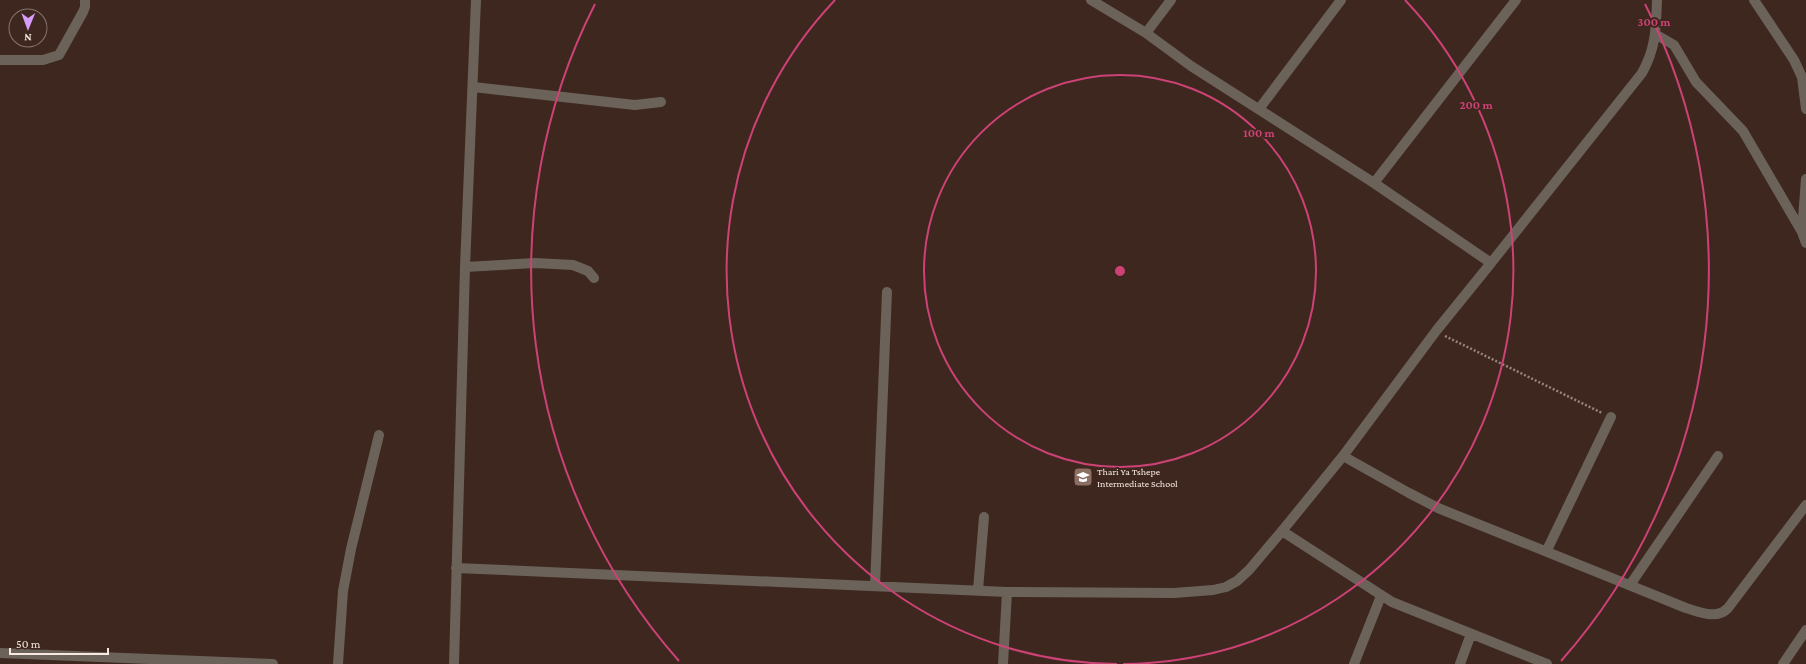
<svg xmlns="http://www.w3.org/2000/svg" width="1806" height="664" font-family="'Crimson Pro',serif">
<style>
.lines{fill:none;stroke-linecap:round;stroke-linejoin:round}
.path{stroke:#98857e;stroke-width:2.5;stroke-dasharray:2 2;stroke-linecap:butt}
.minor{stroke:#6b625a;stroke-width:10}
.ring{fill:none;stroke:#cd4276;stroke-width:2}
.labels{text-anchor:middle;stroke-width:4;stroke-linejoin:round;paint-order:stroke}
.poi-label{font-size:10px;fill:#f7e8e2;stroke:#3d271e;text-anchor:start}
.centre{fill:#cd4276;stroke:#3d271e;stroke-width:2}
.ring-label{font-size:12px;text-anchor:middle;font-weight:bold;fill:#cd4276;stroke:#3d271e;stroke-width:4;stroke-linejoin:round;paint-order:stroke}
</style>
<rect width="100%" height="100%" fill="#3d271e"/>
<g class="lines">
<path class="path" d="M1445 336 1602 413"/>
<path class="minor" d="M1091 0 1146 33 1191 66 1374 183 1491 263 1642 73C1656 48 1656 28 1657 0
M1754 0 1794 60 1802 77 1806 109
M1146 33 1171 0
M1655 34 1674 45 1696 82 1743 131 1802 232
M0 60H43L59 55 83 12 85 7V0
M473 87 635 105 661 102
M1259 109 1341 0
M1806 179 1802 232 1806 243
M1374 183 1516 0
M465 267 535 263 573 265 588 271 594 278
M1343 456 1409 493 1438 508 1686 608C1700 612 1717 620 1728 608L1806 505
M1282 531 1392 602 1547 664
M1547 550 1611 417
M456 568 1007 592 1174 593 1213 590 1226 587 1237 581 1249 570 1282 531 1343 456 1436 331 1491 263
M1630 585 1718 456
M875 586 887 292
M978 590 984 517
M0 653 273 664
M338 664 343 591 351 549 379 435
M454 664 465 267 476 0
M1003 664 1007 592
M1354 664 1381 596
M1460 664 1471 634
M1783 664 1806 630"/>
</g>
<g class="ring">
<circle cx="1120" cy="271" r="196"/>
<path d="M1117 664A393 393 0 0 1 835 0M1405 0A393 393 0 0 1 1123 664"/>
<path d="M679 661A589 589 0 0 1 595 4M1645 4A589 589 0 0 1 1561 661"/>
</g>
<defs>
<g id="school-square" transform="scale(1)"><rect x="-9" y="-9" width="18" height="18" rx="4" fill="#8d6e63" stroke="#3d271e"/><path d="M0-5L7-2L0 1L-7-2ZM-4 1L0 2.5L4 1V4Q0 6-4 4Z" fill="#fff"/></g>
</defs>
<g fill-rule="evenodd">
<use href="#school-square" x="1083" y="477"/>
</g>
<g class="labels">
<g class="poi-label">
<text x="1097" y="475">Thari Ya Tshepe<tspan x="1097" dy="12">Intermediate School</tspan></text>
</g>
</g>
<circle cx="1120" cy="271" r="6" class="centre"/>
<g class="ring-label">
<text x="1654" y="26">300 m</text>
<text x="1476" y="109">200 m</text>
<text x="1259" y="137">100 m</text>
</g>
<g transform="translate(28 28) rotate(181)"><circle r="19" fill="#3d271e" stroke="#87746c"/>
<path d="M0-3L7 15L0 10L-7 15Z" fill="#d79bf9"/>
<text y="-6" font-size="11" font-weight="bold" text-anchor="middle" fill="#f7e8e2">N</text>
</g>
<path d="M10 648v6h98v-6" fill="none" stroke="#f7e8e2" stroke-width="2"/>
<text x="16" y="648" font-size="12" fill="#f7e8e2" stroke="#3d271e" stroke-width="3" paint-order="stroke">50 m</text>
</svg>
